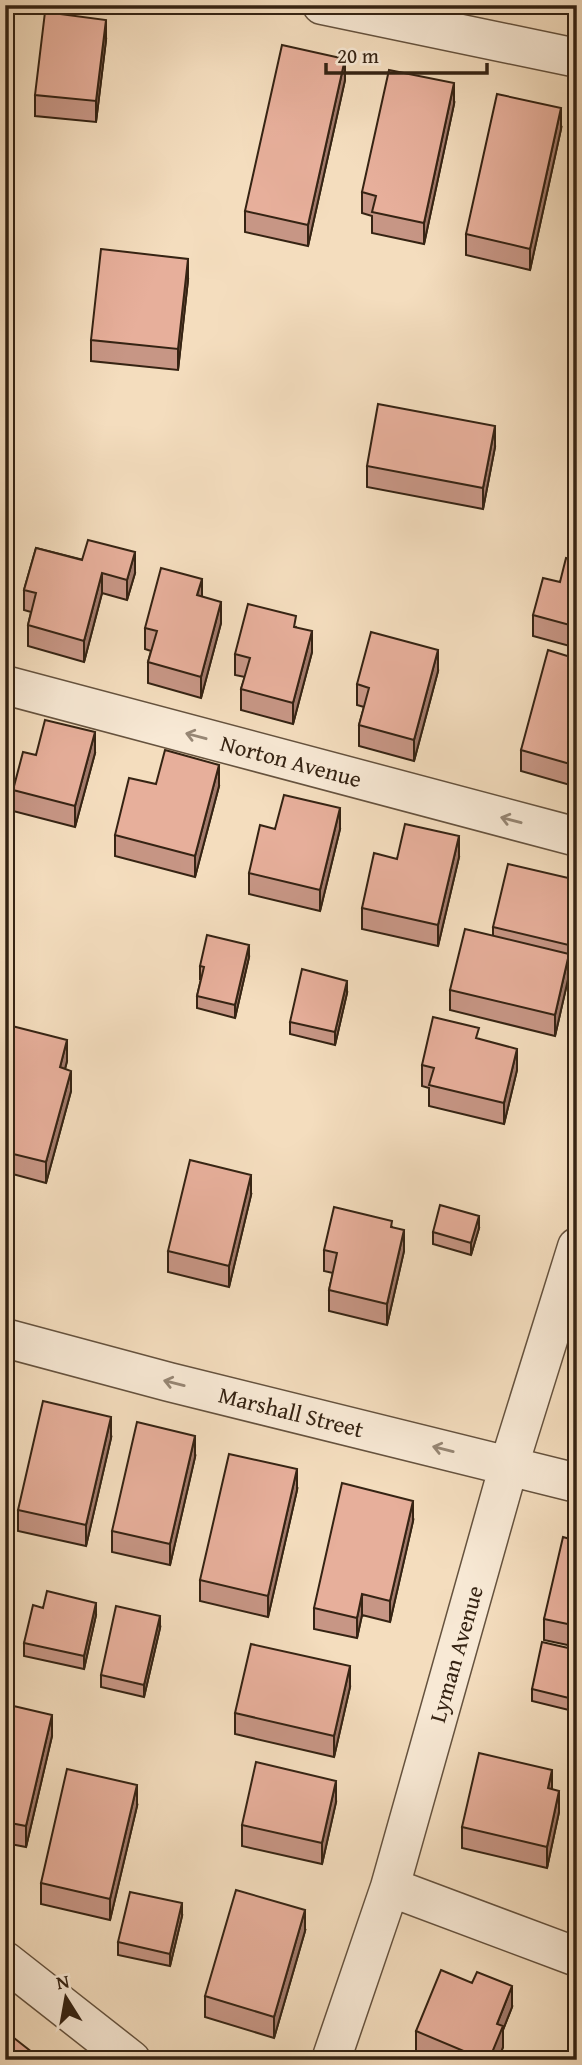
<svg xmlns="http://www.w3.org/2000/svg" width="582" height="2065" font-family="'Gentium Book Plus',serif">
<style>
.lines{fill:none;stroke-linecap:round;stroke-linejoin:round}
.minor-casing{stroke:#65523e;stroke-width:41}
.minor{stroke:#f8e9d5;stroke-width:38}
.wall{fill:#c79685;stroke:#352313;stroke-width:2}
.shaded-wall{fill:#a27a6c;stroke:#352313;stroke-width:2}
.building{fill:#e7af9b;stroke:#352313;stroke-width:2}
.oneway{stroke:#968674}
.labels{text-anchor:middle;stroke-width:6;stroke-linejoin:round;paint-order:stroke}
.street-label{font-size:23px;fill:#352313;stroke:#f8e9d5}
</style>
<rect width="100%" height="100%" fill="#f4ddbe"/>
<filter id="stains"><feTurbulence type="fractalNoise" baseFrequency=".00286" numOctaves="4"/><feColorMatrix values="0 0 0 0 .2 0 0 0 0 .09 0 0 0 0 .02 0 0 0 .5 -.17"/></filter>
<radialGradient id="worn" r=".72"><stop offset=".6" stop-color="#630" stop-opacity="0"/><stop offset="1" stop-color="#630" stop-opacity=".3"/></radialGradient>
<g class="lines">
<g class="minor-casing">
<path id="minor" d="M322 5 577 58
M5 685 577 837
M5 1338 169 1382 577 1483
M390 1887 577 1957
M5 1961 131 2060
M331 2060 390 1887 509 1465 577 1247"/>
</g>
<use href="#minor" class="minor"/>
</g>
<path class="wall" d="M106 40 96 122 35 116V95Z
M345 80 308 246 245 232V211Z
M454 104 424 244 372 233V216L362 213V192Z
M561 129 530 270 466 255V234Z
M188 280 178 370 91 361V340Z
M495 447 483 509 367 487V466Z
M36 548 135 573 127 600 102 593 84 662 28 646V625L31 612 24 610V590Z
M577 561V648L533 636V615Z
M202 597 221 623 201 698 148 683V662L151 651 145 649V628Z
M296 627 312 652 293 724 241 710V689L245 677 235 675V654Z
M577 659 570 785 521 771V750Z
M438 671 414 761 359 746V725L364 707 357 705V684Z
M95 753 75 827 13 811V790L36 755Z
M156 784 219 786 195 877 115 856V835Z
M275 829H340L320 911 249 894V873Z
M459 857 438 946 362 929V908L397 859Z
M577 880V968L569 966V975L555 1036 450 1010V990L493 936V927Z
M249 957 235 1018 197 1008V996L201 979H200V966Z
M347 993 335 1045 290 1034V1022Z
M5 1036 67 1061 65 1069 71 1091 46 1183 5 1172Z
M479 1039 517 1070 504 1124 429 1106V1088L422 1086V1065Z
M251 1195 229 1287 168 1272V1251Z
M392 1227 404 1251 387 1325 329 1311V1290L333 1273 324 1271V1250Z
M479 1228 471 1255 433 1244V1232Z
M111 1438 86 1546 18 1531V1510Z
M195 1457 170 1565 112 1552V1531Z
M297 1490 268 1617 200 1601V1580Z
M413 1521 390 1622 362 1615 357 1638 314 1629V1608Z
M577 1541V1647L544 1640V1619Z
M43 1608 96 1615 84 1669 24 1656V1643Z
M160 1628 144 1697 101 1687V1675Z
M577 1650V1712L532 1701V1689Z
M350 1687 334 1757 235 1734V1713Z
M5 1704 52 1736 26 1847 5 1843Z
M552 1789 559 1812 547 1868 462 1848V1827Z
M336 1802 322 1864 242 1846V1825Z
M137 1806 110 1920 41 1904V1883Z
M577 1836V1894L569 1892V1871Z
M182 1916 170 1966 118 1955V1942Z
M305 1931 274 2038 205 2017V1996Z
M512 2007 503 2030V2047L498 2060H434L416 2052V2031Z"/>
<path class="shaded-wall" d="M106 20V40L96 122V101Z
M345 59V80L308 246V225Z
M454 83V104L424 244V223Z
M561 108V129L530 270V249Z
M188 259V280L178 370V349Z
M495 426V447L483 509V488Z
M135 552V573L127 600V580Z
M102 573V593L84 662V641Z
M202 579V600L197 595Z
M221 602V623L201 698V677Z
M312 631V652L293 724V703Z
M438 650V671L414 761V740Z
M95 732V753L75 827V806Z
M577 739V760L570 785V764Z
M219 765V786L195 877V856Z
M340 808V829L320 911V890Z
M459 836V857L438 946V925Z
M249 945V957L235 1018V1005Z
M569 954V975L555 1036V1015Z
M347 981V993L335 1045V1032Z
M67 1040V1061L60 1088V1067Z
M517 1049V1070L504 1124V1103Z
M71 1071V1091L46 1183V1162Z
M251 1175V1195L229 1287V1266Z
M479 1216V1228L471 1255V1243Z
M404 1230V1251L387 1325V1304Z
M111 1417V1438L86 1546V1525Z
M195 1436V1457L170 1565V1544Z
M297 1469V1490L268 1617V1596Z
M413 1501V1521L390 1622V1601Z
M362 1594V1615L357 1638V1618Z
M96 1603V1615L84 1669V1656Z
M160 1616V1628L144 1697V1685Z
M350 1666V1687L334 1757V1736Z
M52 1715V1736L26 1847V1826Z
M552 1770V1791L548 1788Z
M336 1781V1802L322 1864V1843Z
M137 1785V1806L110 1920V1899Z
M559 1791V1812L547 1868V1847Z
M182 1903V1916L170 1966V1954Z
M305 1910V1931L274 2038V2017Z
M512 1986V2007L503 2030V2047L498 2060H489L497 2024Z"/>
<path class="building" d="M45 12 106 20 96 101 35 95Z
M282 45 345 59 308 225 245 211Z
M389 70 454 83 424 223 372 212 376 196 362 192Z
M497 94 561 108 530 249 466 234Z
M101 249 188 259 178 349 91 340Z
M378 404 495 426 483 488 367 466Z
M88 540 135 552 127 580 102 573 84 641 28 625 36 593 24 590 36 548 82 560Z
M566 558 577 561V627L533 615 543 578 560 582Z
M161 568 202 579 197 595 221 602 201 677 148 662 157 631 145 628Z
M248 604 296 616 294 627 312 631 293 703 241 689 250 658 235 654Z
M371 632 438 650 414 740 359 725 369 688 357 684Z
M548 650 577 659V739L570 764 521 750Z
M45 720 95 732 75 806 13 790 23 752 36 755Z
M165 750 219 765 195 856 115 835 129 778 156 784Z
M284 795 340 808 320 890 249 873 260 825 275 829Z
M405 824 459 836 438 925 362 908 374 853 397 859Z
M508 864 577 880V947L493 927Z
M465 929 569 954 555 1015 450 990Z
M207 935 249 945 235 1005 197 996 204 967 200 966Z
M302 969 347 981 335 1032 290 1022Z
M433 1017 479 1028 476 1038 517 1049 504 1103 429 1085 434 1068 422 1065Z
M8 1025 67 1040 60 1067 71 1071 46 1162 5 1152V1036Z
M190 1160 251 1175 229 1266 168 1251Z
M440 1205 479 1216 471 1243 433 1232Z
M334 1207 392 1221 391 1227 404 1230 387 1304 329 1290 337 1253 324 1250Z
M43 1401 111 1417 86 1525 18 1510Z
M137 1422 195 1436 170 1544 112 1531Z
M229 1454 297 1469 268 1596 200 1580Z
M342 1483 413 1501 390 1601 362 1594 357 1618 314 1608Z
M563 1537 577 1541V1626L544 1619Z
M47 1591 96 1603 84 1656 24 1643 33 1605 43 1608Z
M116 1606 160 1616 144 1685 101 1675Z
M542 1642 577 1650V1700L532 1689Z
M251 1644 350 1666 334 1736 235 1713Z
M5 1704 52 1715 26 1826 5 1822Z
M479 1753 552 1770 548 1788 559 1791 547 1847 462 1827Z
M256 1762 336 1781 322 1843 242 1825Z
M67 1769 137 1785 110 1899 41 1883Z
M577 1836V1873L569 1871Z
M236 1890 305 1910 274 2017 205 1996Z
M130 1892 182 1903 170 1954 118 1942Z
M441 1970 472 1983 477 1972 512 1986 497 2024 503 2026 489 2060H485L416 2031Z
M14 2038 42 2060H5V2049Z"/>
<defs><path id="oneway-shaft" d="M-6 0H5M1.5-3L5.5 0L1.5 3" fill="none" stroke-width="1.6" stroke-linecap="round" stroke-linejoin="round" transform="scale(1.75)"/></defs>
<g class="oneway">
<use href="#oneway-shaft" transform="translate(196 736) rotate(-165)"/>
<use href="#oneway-shaft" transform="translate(511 820) rotate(-165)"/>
<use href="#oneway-shaft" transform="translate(174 1383) rotate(-166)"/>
<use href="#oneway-shaft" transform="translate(443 1449) rotate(-166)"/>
</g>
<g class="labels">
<g class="street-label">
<text transform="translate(291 761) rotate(15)" y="8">Norton Avenue</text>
<text transform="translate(291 1412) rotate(14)" y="8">Marshall Street</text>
<text transform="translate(456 1654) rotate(-74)" y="8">Lyman Avenue</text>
</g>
</g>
<rect width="582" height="2065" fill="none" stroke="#f4ddbe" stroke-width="28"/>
<rect x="7" y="7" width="568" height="2051" fill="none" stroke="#352313" stroke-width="3.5"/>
<rect x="14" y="14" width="554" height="2037" fill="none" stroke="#352313" stroke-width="2"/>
<g transform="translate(66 1998) rotate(349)" stroke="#f8e9d5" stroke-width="5" paint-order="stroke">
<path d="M0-5L12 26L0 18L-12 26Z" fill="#352313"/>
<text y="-10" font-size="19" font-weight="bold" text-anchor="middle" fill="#352313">N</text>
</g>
<path d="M326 63v10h161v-10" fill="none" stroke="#352313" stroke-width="3.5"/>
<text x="337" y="63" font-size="21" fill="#352313" stroke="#f8e9d5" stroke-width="5" paint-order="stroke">20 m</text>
<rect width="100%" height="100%" filter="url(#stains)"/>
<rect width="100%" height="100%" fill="url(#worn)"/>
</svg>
